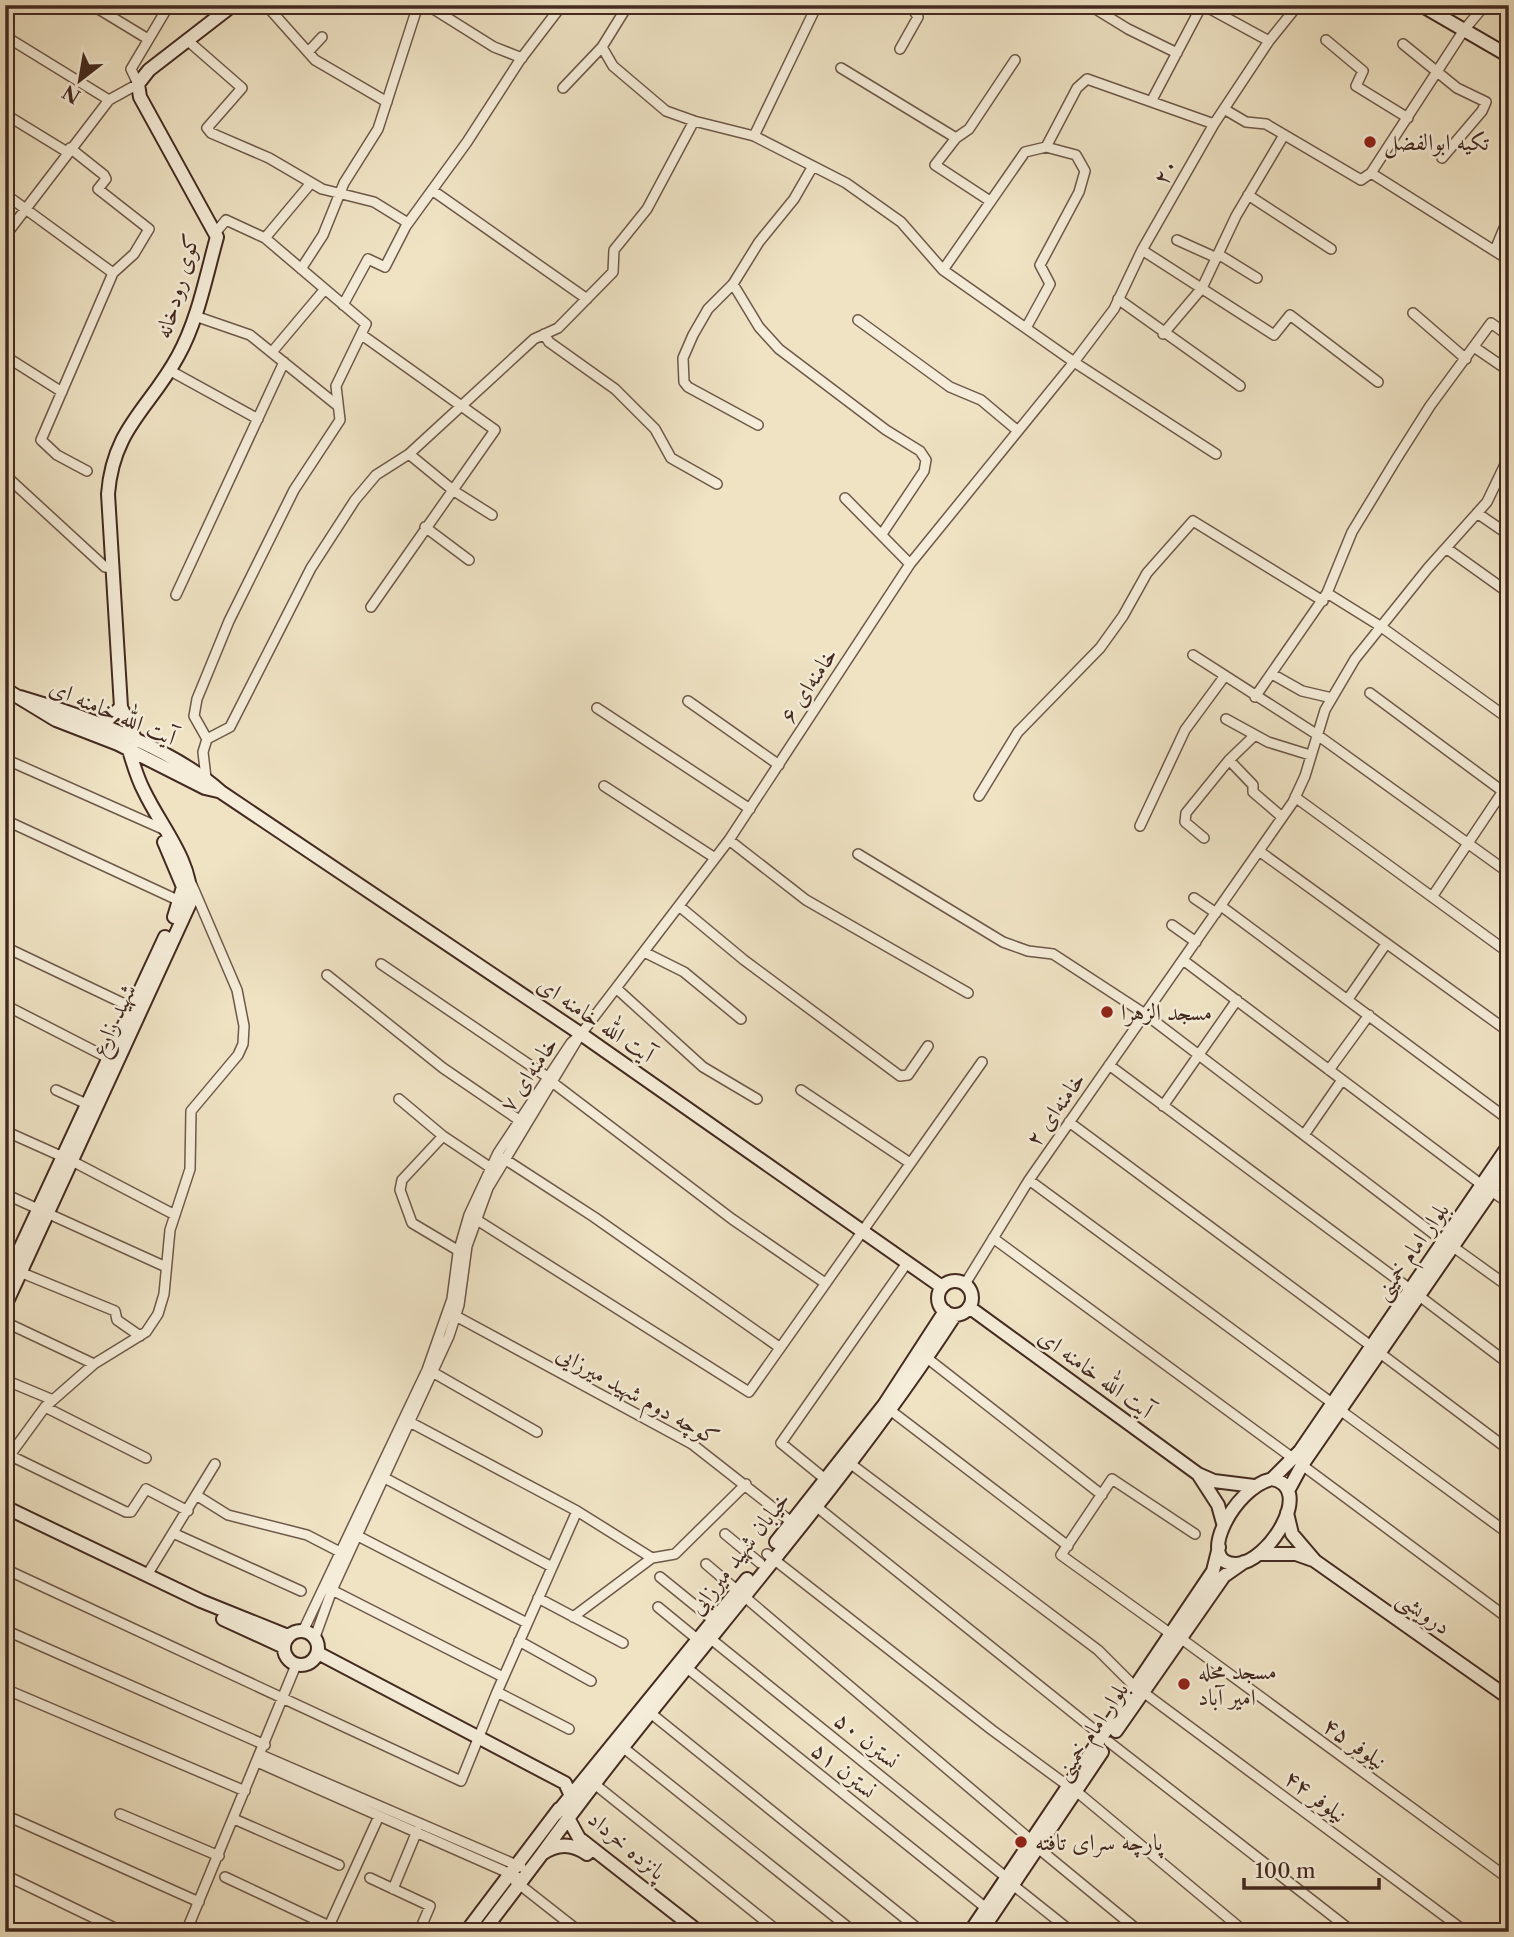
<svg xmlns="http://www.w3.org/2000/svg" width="1514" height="1937" font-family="'Libre Caslon Text',Amiri,serif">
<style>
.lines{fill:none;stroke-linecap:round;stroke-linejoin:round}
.street-casing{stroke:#6e5849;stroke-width:12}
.secondary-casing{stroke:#432920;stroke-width:16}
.street{stroke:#f5edd9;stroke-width:9}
.secondary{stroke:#f5edd9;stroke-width:12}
.poi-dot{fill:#8f2418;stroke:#f5edd9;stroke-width:2.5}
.labels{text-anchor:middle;stroke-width:5;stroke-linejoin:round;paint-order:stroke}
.poi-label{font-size:23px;fill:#432920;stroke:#f5edd9;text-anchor:start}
.street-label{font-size:23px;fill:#432920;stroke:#f5edd9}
</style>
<rect width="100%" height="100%" fill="#efe3c4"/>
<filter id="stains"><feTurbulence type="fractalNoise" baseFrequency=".00286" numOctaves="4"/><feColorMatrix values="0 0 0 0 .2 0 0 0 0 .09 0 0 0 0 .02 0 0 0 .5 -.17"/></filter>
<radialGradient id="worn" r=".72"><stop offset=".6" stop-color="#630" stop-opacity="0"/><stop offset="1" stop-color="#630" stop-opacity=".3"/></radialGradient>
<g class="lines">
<g class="street-casing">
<path id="street" d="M92 5 148 39
M266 5 315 60 387 102
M427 5 494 47 522 58
M1067 5H1069
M1089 5 1128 29 1177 53
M1203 5 1269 41
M5 36 109 100
M187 40 242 88 207 128 211 133 269 158 322 189 374 202 408 223
M1326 40 1363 71 1356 86 1408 118
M1403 44 1457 88 1486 102 1482 111 1442 158
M602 47 613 66 666 111 694 121 754 136 846 183 901 222 943 270 1074 362 1216 454
M900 49 918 17 910 5
M309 51 322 37
M841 68 956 138
M563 88 602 47 628 5
M1153 98 1202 5
M1224 109 1246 122 1266 124 1361 180 1371 173 1464 30 1485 5
M5 114 67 152
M754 136 817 5
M70 148 104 175 106 179 98 189 149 229 134 254 113 273
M1371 173 1509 260
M432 190 587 299
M5 194 113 273 41 440 57 455 87 471
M1248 195 1331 249
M990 201 935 165 956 138 969 129 1015 60
M5 236 109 100 138 84 131 69 169 5
M265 238 311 183
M1177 240 1217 258
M1142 250 1274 335 1290 315 1378 382
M1495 250 1509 216
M1218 254 1257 278
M301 269 323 235 344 183 378 129 418 5
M943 270 1025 152 1046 147 1077 88 1087 79 1214 124
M733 284 759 327 779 349 886 430 920 451 926 460 924 471 882 534
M1118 299 1240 386
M343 305 368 259 385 267 406 226 467 142 520 60 562 5
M1413 313 1466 359
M195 316 250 335 338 406
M858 320 950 387 981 400 1018 431
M1026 328 1050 284 1040 265 1079 192 1085 171 1076 155 1046 147
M544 334 549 342 615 389 655 429 671 458 717 484
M1163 334 1202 288 1236 216 1284 135
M362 335 495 430 371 607
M1474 347 1509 371
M272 352 325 289
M5 356 62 392
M169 370 258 419
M758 425 688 387 684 382 683 358 693 335 708 309 733 284 759 242 794 199 813 166
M409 454 454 491 492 515
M5 475 105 567 113 568
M845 498 910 564
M1477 513 1509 535
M425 527 469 560
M1446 548 1509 593
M1327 593 1352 532 1397 458 1430 406 1491 323 1509 336
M176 595 284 362
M1193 655 1316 734 1509 873
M1272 674 1302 691 1332 698
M1370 693 1509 796
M1255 697 1327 593 1380 626 1509 719
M688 701 779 765
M597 708 750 809
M1226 719 1268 742 1310 755
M207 739 194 716 197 699 229 621 294 490 340 420 336 386 366 324 265 238 226 220 216 232
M5 759 165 830
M1229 760 1253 785V792L1282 817
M206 778 203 752 207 739 230 727 311 568 355 500 376 475 409 454 534 339 558 328 613 272 614 250 647 209 694 121
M604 786 715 858
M979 796 1018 732 1100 648 1123 616 1147 573 1193 521 1323 601
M1295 797 1509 953
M5 820 184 903
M1140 826 1185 730 1224 677
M1204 838 1185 822 1186 813 1229 760 1255 735
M729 840 806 900 968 993
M1259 851 1509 1032
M858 854 1003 942 1028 951 1053 954 1145 1014 1443 1241
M1432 897 1509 782
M1194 898 1216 913
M679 906 744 960 900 1076 908 1075 928 1046
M1221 906 1509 1120
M1172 925 1196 942
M5 947 135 1009
M644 952 684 972 741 1019
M1183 960 1482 1185
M381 964 546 1076
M327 975 443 1068 519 1120
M616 988 703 1067 757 1099
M1348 999 1386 944
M5 1005 112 1060
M1109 1065 1410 1289
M1329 1070 1369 1015
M552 1082 732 1219 825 1283
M56 1090 91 1106
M801 1090 910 1163
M399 1099 443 1136 491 1168
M1163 1106 1237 1000
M1069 1122 1371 1346
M5 1131 72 1161 175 1215
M1304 1135 1342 1080
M443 1136 402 1180 400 1190 412 1223 464 1254
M503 1158 594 1217 779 1347
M1029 1180 1332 1403
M1491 1191 1509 1203
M5 1194 166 1267
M469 1215 749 1392 982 1062
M993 1238 1294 1459
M1452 1246 1509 1287
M15 1270 115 1311 117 1320 140 1336
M965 1284 1029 1180 1293 802 1305 776 1325 710 1355 659 1428 568 1487 502 1509 456
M1418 1295 1509 1364
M452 1314 692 1444 794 1524
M5 1322 94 1364
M1380 1353 1509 1450
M927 1358 1102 1495
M434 1373 537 1432
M5 1380 53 1400
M45 1407 146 1458
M890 1410 1068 1546
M1340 1410 1509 1534
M7 1454 126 1512H131L146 1489 188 1511
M851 1464 1098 1650 1135 1687
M1302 1465 1509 1619
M381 1476 552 1567
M825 1479 781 1443 907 1263
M5 1489 10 1455 45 1407 94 1364 146 1332 158 1314 164 1294 170 1230 190 1169 191 1111 238 1055 243 1044 244 1026 237 990 192 885
M196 1495 228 1515 307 1535 340 1552
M812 1503 1102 1736
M577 1511 652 1558
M173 1533 301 1591
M354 1534 527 1623
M725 1534 760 1563
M767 1554 992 1730 1068 1786
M706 1564 1031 1840
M5 1569 461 1781 497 1692 577 1511 404 1419
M147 1575 215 1464
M660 1577 713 1620
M330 1589 503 1677
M538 1598 623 1643
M658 1607 697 1639
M573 1617 652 1558 675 1554 746 1484
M5 1630 265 1745
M303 1631 427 1370 452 1299 458 1253 469 1215 498 1153 571 1043 581 1034 729 840 910 564 1074 362 1114 309 1142 250 1214 124 1269 41 1298 5
M1171 1634 1061 1555 1112 1479 1195 1534
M706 1635 1007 1878
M315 1637 332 1590 449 1336 459 1305 467 1246 488 1188 579 1037
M1179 1637 1509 1879
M519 1641 591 1681
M682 1664 986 1908
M5 1689 245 1791
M497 1692 569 1729
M1143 1692 1466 1932
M648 1711 922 1932
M1109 1742 1353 1932
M620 1745 854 1932
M261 1755 521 1867
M257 1762 522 1879
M592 1782 779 1932
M1076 1791 1245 1932
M120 1814 219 1856
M5 1815 199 1902
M234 1819 339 1865
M1038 1848 1140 1932
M5 1875 123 1932
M225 1877 342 1932
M370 1878 430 1906 419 1932
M515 1881 580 1932
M1013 1885 1072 1932
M393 1889 417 1831
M188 1926 201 1932
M329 1926 379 1816
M186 1932 296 1665"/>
</g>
<g class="secondary-casing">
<path id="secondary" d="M1421 5 1509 56
M5 689 56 720 118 744 205 788 218 791
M20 697C82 715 174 749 221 792L581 1034 942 1287
M101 726 121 707
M136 741 121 707 108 494C113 428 150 408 178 356 198 320 206 276 217 237L140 97 138 84 149 70 233 5
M164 842 183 887 174 917
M5 1281 165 937
M938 1298a17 17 0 1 1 34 0a17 17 0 1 1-34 0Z
M5 1306 191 901C191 859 161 827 144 791 137 778 133 763 129 750
M969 1307 1198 1474 1214 1481 1254 1486
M1198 1474 1218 1505 1223 1523
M1272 1479 1300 1451 1509 1145
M1272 1479C1316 1487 1268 1564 1236 1564 1194 1565 1234 1487 1272 1479Z
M1288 1491 1302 1465 1509 1165
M5 1507 201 1601 288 1636
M1287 1513 1292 1534 1315 1561 1509 1698
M776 1542 884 1405 945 1311
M1259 1554H1296L1313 1560
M223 1619 284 1647
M284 1648a17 17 0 1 1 34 0a17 17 0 1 1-34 0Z
M318 1653 565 1783 572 1798 568 1818 579 1838 699 1932
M1116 1731 1224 1576 1244 1562
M556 1814 747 1579
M542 1854C675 1670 832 1505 955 1315
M466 1932 559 1809
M483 1932 542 1854C557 1843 572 1843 587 1854
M970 1932 1213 1571 1219 1547
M981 1932 1102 1752"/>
</g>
<use href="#street" class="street"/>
<use href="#secondary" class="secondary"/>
</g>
<g class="poi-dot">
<circle cx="1370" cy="142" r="7"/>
<circle cx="1107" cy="1012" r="7"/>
<circle cx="1184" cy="1684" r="7"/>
<circle cx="1021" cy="1842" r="7"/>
</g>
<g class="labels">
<g class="poi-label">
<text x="1384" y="150">تکیه ابوالفضل</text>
<text x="1121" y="1020">مسجد الزهرا</text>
<text x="1198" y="1679">مسجد محله<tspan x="1198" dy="26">امیر آباد</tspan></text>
<text x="1035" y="1850">پارچه سرای تافته</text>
</g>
<g class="street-label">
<text transform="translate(1165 171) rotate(-60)" y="8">۲۰</text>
<text transform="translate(177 286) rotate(-74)" y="8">کوی رودخانه</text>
<text transform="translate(808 685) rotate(-57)" y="8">خامنه‌ای ۶</text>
<text transform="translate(113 712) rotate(23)" y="8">آیت الله خامنه ای</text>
<text transform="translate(596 1019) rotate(34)" y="8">آیت الله خامنه ای</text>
<text transform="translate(113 1020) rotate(-65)" y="8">شهید زارع</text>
<text transform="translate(528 1074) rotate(-56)" y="8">خامنه‌ای ۷</text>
<text transform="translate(1055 1109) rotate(-55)" y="8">خامنه‌ای ۲</text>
<text transform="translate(1411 1251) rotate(-55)" y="8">بلوار امام خمینی</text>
<text transform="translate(1096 1373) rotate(36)" y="8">آیت الله خامنه ای</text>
<text transform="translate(638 1395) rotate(29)" y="8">کوچه دوم شهید میرزایی</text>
<text transform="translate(739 1553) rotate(-52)" y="8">خیابان شهید میرزایی</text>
<text transform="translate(1424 1612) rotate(35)" y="8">درویشی</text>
<text transform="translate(1091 1731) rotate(-56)" y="8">بلوار امام خمینی</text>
<text transform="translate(867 1740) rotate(39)" y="8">نسترن ۵۰</text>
<text transform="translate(1355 1743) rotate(36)" y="8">نیلوفر ۴۵</text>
<text transform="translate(844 1770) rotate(39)" y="8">نسترن ۵۱</text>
<text transform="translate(1316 1796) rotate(37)" y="8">نیلوفر ۴۴</text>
<text transform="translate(627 1845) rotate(40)" y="8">پانزده خرداد</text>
</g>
</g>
<rect width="1514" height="1937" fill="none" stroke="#efe3c4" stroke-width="28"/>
<rect x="7" y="7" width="1500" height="1923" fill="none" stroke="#432920" stroke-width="3.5"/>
<rect x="14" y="14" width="1486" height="1909" fill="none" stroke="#432920" stroke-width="2"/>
<g transform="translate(80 80) rotate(211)" stroke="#f5edd9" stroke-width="5" paint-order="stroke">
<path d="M0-5L12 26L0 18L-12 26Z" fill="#432920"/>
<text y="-10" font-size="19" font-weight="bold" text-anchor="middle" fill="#432920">N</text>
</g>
<path d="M1244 1878v10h135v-10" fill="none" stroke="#432920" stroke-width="3.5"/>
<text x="1255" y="1878" font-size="21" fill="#432920" stroke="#f5edd9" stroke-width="5" paint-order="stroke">100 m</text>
<rect width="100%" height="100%" filter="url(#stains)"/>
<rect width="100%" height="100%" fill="url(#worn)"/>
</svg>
